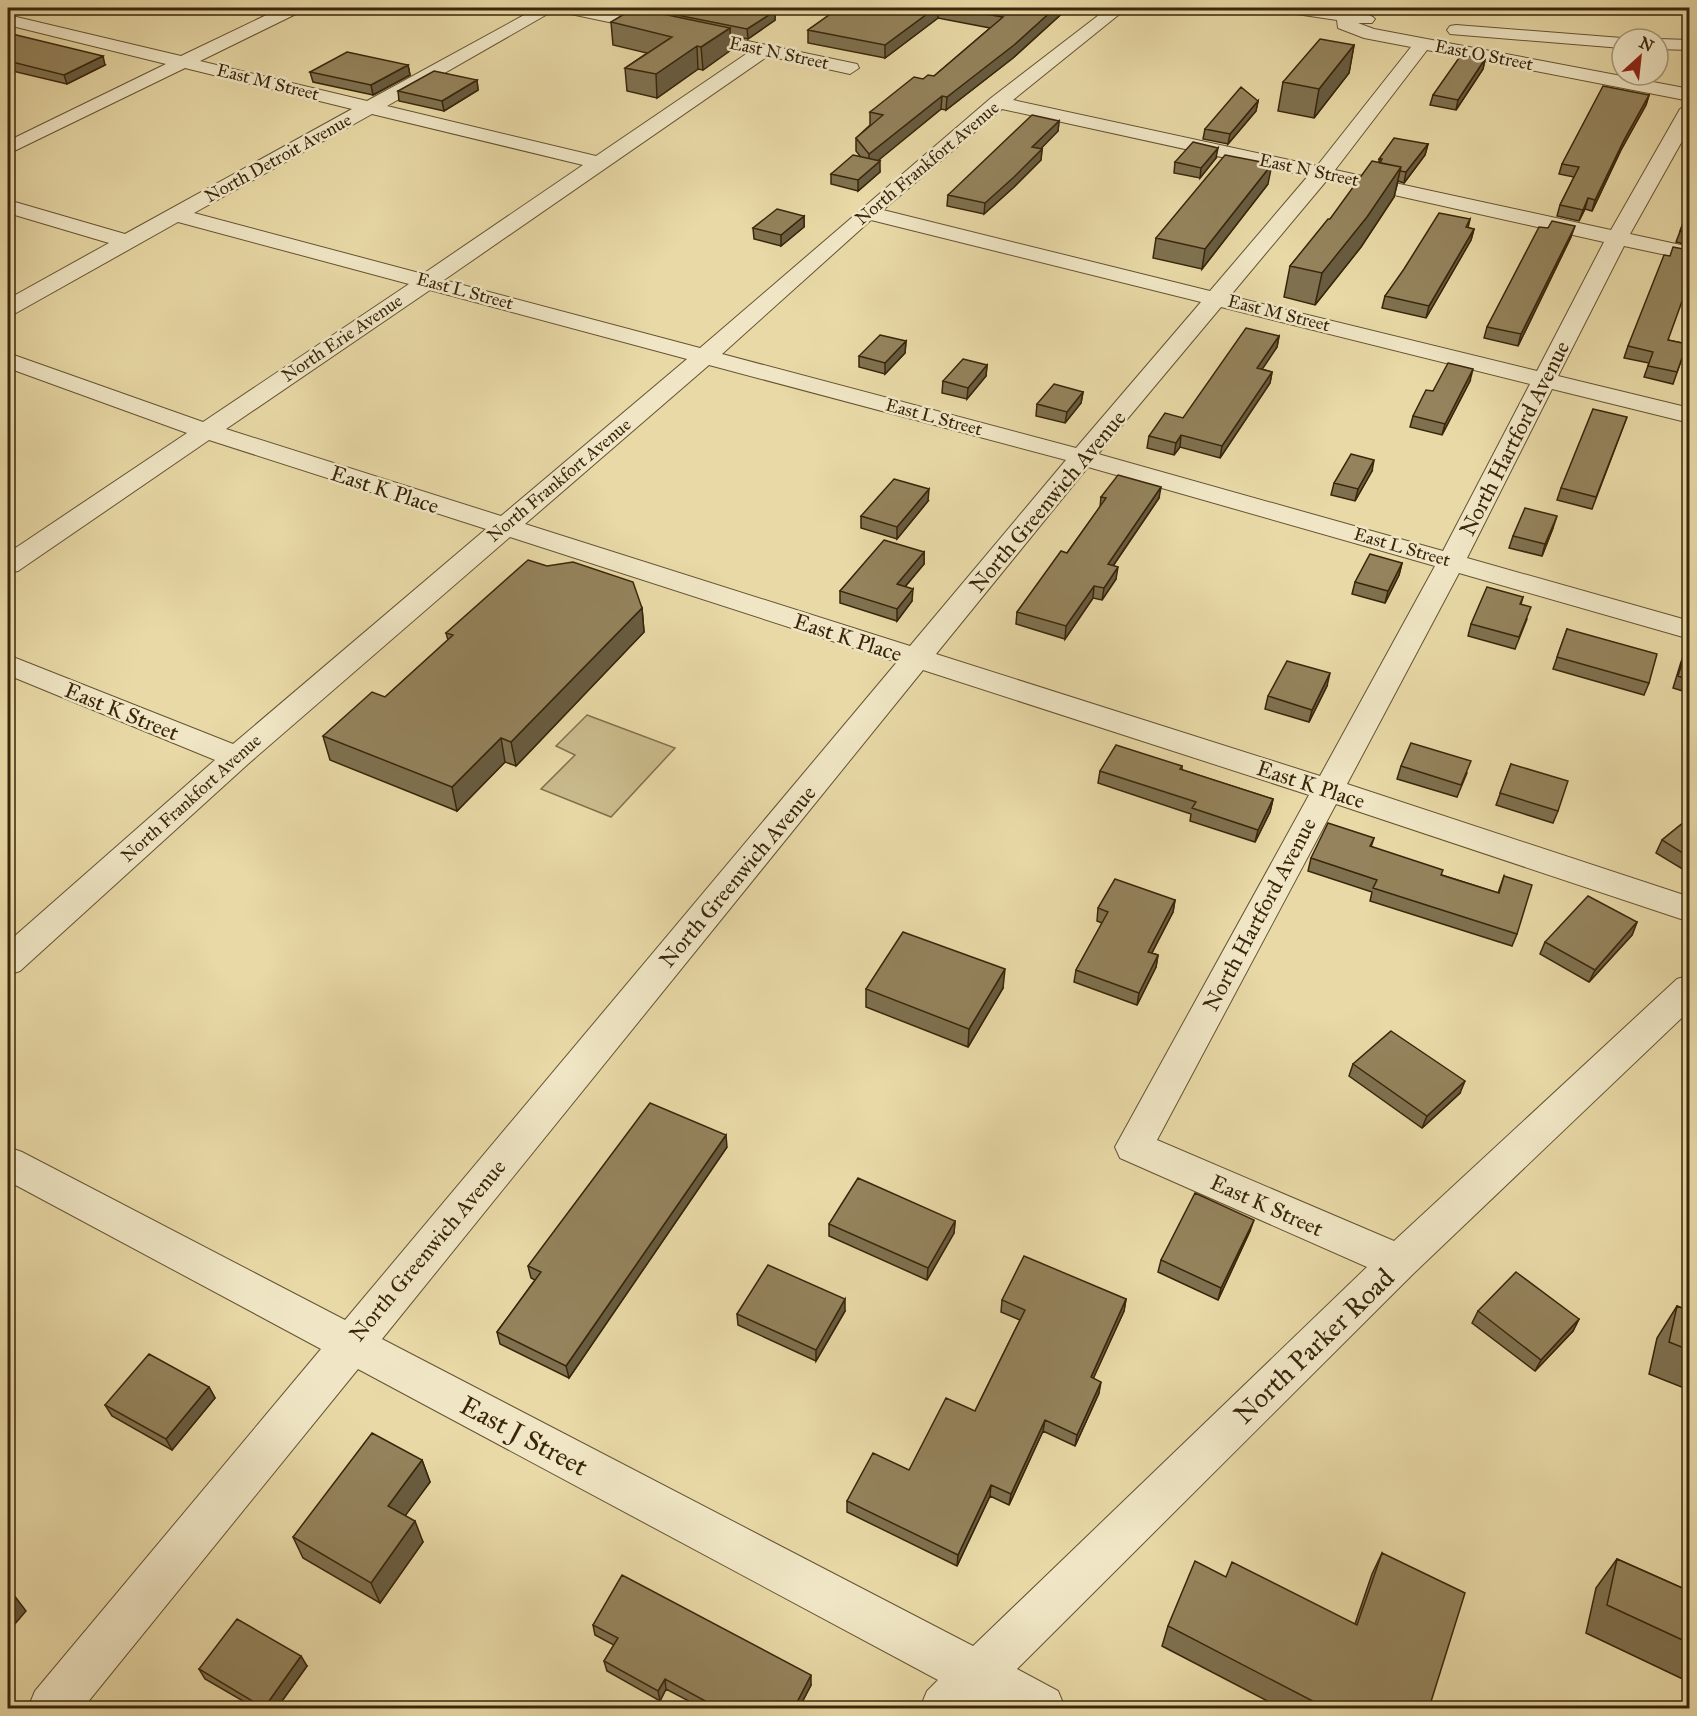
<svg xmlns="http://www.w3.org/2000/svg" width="1697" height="1716" font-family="'IM FELL Great Primer',serif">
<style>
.green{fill:#cabb8c;stroke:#82704c;stroke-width:1.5}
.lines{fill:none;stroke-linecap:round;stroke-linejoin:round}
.minor-casing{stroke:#655332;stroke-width:2}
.minor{fill:#f0e6c5;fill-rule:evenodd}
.wall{fill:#7f714f;stroke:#39260b;stroke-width:1.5}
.shaded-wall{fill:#685c40;stroke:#39260b;stroke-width:1.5}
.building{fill:#94835c;stroke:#39260b;stroke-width:1.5}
.labels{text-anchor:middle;stroke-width:5;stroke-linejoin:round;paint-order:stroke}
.far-street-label{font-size:18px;fill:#39260b;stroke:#f0e6c5}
.street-label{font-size:22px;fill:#39260b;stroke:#f0e6c5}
.near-street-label{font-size:27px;fill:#39260b;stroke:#f0e6c5}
</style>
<rect width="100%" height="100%" fill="#e8d9a6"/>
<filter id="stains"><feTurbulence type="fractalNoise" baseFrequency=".00333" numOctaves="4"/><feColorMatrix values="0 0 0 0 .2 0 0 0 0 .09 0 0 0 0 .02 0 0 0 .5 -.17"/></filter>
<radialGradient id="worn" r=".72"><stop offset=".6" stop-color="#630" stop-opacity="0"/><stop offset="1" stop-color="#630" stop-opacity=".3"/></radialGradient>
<path class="green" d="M587 715 675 748 611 817 541 789 575 755 556 746Z"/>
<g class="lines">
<g class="minor-casing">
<path id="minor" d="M281 8H303L300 12 200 61 367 101 537 8H588L667 24 670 28 667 32 661 33 566 13 558 8 387 106 596 156 749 52 737 49 734 45 737 41 743 40 857 64 859 68 850 74 768 56 444 280 700 348 991 98 1108 8H1127L1013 100 1317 166 1411 47 1364 38 1338 28 1337 20 1290 13 1284 12 1282 8C1299 8 1365 6 1375 19L1372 23H1358L1374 29 1690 89V101L1427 50 1335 170 1611 230 1680 109 1690 103V127L1630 234 1690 247V260L1624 246 1558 376 1690 408V423L1552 389 1467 558 1690 621V639L1459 573 1347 784 1690 897V922L1336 804 1157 1140 1394 1241 1677 979 1690 975V1010L1413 1274 1017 1669 1058 1691 1065 1708H993L983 1703 978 1708H920L927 1691 938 1680 358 1369 83 1708H28L35 1691 321 1349 8 1181V1147L22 1152 345 1320 897 662 510 537 248 764 20 971 8 975V942L215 760 8 675V655L233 744 486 529 209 440 18 571 8 573V553L187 433 8 368V353L203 422 409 284 178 222 16 313 8 315V299L109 243 8 213V200L125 234 352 109 185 68 8 154V141L166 64 8 25V15L181 56ZM1002 109 1308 176 1210 291 883 210ZM372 114 583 165 423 274 194 213ZM1327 180 1604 242 1537 371 1230 296ZM871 220 1201 302 1076 448 722 354ZM430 290 687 359 501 516 226 429ZM1221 307 1530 384 1443 551 1098 454ZM709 365 1066 460 910 646 525 524ZM1088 467 1435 566 1320 776 936 654ZM923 670 1309 795 1115 1147 1120 1158 1367 1267 973 1646 382 1339Z
M1456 25 1622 38 1628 39H1622V48L1450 34 1447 30 1450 26Z
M1656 39H1658L1690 40V50L1658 49Z"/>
</g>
<use href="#minor" class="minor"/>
</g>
<path class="wall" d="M839 8H1068L1013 58 946 110 941 109 878 160 880 172 858 191 831 184V174L860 156 856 151V138L870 125V112L923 79 934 76 990 28 938 18 885 58 808 43V30Z
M652 10 775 11V20L748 39 730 35 731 50 703 70 698 69 657 98 627 91 625 68 647 53 613 45 611 22 652 12Z
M8 33 105 65 67 84 8 70Z
M1354 45 1349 73 1314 118 1278 111 1283 82Z
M1485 59 1483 69 1456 110 1430 105 1433 95Z
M408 65 410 75 373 95 313 82 310 72Z
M477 80 478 90 444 111 399 101 398 91Z
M1649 95 1646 105 1621 150 1592 211 1585 209 1579 221 1557 216 1560 205 1574 177 1559 174 1562 164Z
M1258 101 1256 111 1228 144 1203 139 1205 129Z
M1059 121 1058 131 1040 149H1042L1041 160 1014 187 984 214 947 206 948 195Z
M1428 144 1425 155 1404 183 1398 181 1394 197 1361 247 1315 305 1284 297 1290 266 1379 162V159Z
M1216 158 1200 178 1174 173 1175 162Z
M1268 184 1202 269 1153 258 1156 238Z
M1689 208V245L1676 242Z
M804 216V227L781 246 754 239 753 228Z
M1470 219 1468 228 1474 229 1471 240 1426 318 1382 308 1385 296Z
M1548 228 1571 237 1518 346 1484 338 1487 327Z
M1279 336 1277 347 1262 369 1272 372 1270 383 1220 458 1180 447 1174 455 1147 448 1149 436 1183 418Z
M1668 340 1687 344 1673 384 1644 377 1649 363 1624 358 1628 346Z
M906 341 905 353 885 374 859 367V356Z
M987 365 986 376 967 399 942 393 943 381Z
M1470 381 1442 435 1410 427 1413 416 1433 391Z
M1083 392 1081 403 1065 423 1036 416 1037 404Z
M1627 417 1592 509 1557 500 1561 488Z
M1372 471 1355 501 1331 495 1334 483Z
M1101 497 1159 498 1113 566 1116 579 1102 600 1093 598 1065 639 1016 624 1017 612 1067 553 1100 507Z
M928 501 897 539 861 528V516Z
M1553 528 1542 556 1509 548 1513 536Z
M924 552V564L905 587 912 601 897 621 840 603V591Z
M1402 563 1399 575 1385 603 1352 594 1355 582Z
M1523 597 1521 604 1527 619 1515 649 1468 636 1471 624Z
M642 608 644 632 516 766 505 762 457 811 330 760 323 736 385 697 448 640 446 633Z
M1567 629 1649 683 1644 695 1553 669Z
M1686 650 1689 651V693L1673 688 1681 662Z
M1327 686 1309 722 1265 709 1268 696Z
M1511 764 1558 811 1553 823 1496 805Z
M1182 766V770L1273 799 1270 812 1255 842 1190 821 1191 814 1098 783 1100 771Z
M1401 766 1467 773 1457 797 1397 779Z
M1689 818V873L1656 853 1662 840Z
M1374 838 1371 847 1442 875 1498 893 1504 876 1517 934 1512 946 1370 901 1372 892 1308 871 1311 858Z
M1175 900 1173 912 1152 953 1158 955 1156 967 1137 1005 1074 982 1076 970 1102 923 1097 921 1098 908Z
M1637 922 1632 935 1589 982 1540 954 1545 942Z
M1003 988 968 1047 866 1007V989Z
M1353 1064 1460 1093 1422 1128 1349 1076Z
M727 1147 569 1378 500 1344 497 1332 535 1280 531 1278 528 1266Z
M955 1221 954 1233 927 1280 829 1236V1224Z
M1250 1231 1218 1300 1158 1272 1161 1260Z
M1126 1299 1124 1311 1093 1378 1099 1393 1075 1446 1043 1431 1009 1505 990 1496 957 1566 847 1512V1501L909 1470 975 1411 1020 1320 1001 1312 1002 1300Z
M1677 1306 1689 1311V1390L1649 1374 1657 1338Z
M845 1311 816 1361 738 1325 737 1314Z
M1478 1311 1579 1319 1573 1331 1535 1371 1472 1323Z
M209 1387 215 1398 172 1450 112 1416 105 1405Z
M422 1460 430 1482 405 1515 423 1542 380 1603 303 1558 293 1537Z
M1382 1553 1429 1708H1281L1162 1646 1168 1626 1226 1577 1355 1624 1372 1574Z
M1617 1559 1689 1591V1682L1586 1633 1596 1588Z
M593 1625 811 1685 799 1708H702L666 1689 660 1701 607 1671 604 1661 614 1645 595 1635Z
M307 1666 277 1708H255L205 1679 199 1669Z"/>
<path class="shaded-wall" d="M935 8H938V18L885 58V45Z
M1055 8H1068L1013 58 946 110 947 97Z
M775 11V20L748 39 747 29Z
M730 28 731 50 703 70 701 47Z
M1354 45 1349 73 1314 118 1319 89Z
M697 46 698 69 657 98 656 74Z
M103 56 105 65 67 84 64 75Z
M1485 59 1483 69 1456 110 1458 100Z
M408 65 410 75 373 95 371 85Z
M477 80 478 90 444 111 442 101Z
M1649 95 1646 105 1621 150 1592 211 1595 200 1624 140Z
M942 96 941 109 869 168V154Z
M1258 101 1256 111 1228 144 1230 134Z
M1059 121 1058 131 1032 158V147Z
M1428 144 1425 155 1404 183 1406 172Z
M1218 148 1216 158 1200 178 1201 168Z
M1042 149 1041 160 1014 187 984 214 985 203Z
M880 161V172L858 191V180Z
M1272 164 1268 184 1202 269 1205 249Z
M1401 167 1394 197 1361 247 1315 305 1322 273Z
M1588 198 1585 209 1579 221 1583 210Z
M804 216V227L781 246V235Z
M1575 226 1571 237 1518 346 1521 334Z
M1474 229 1471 240 1426 318 1429 306Z
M1279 336 1277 347 1255 380 1257 368Z
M906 341 905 353 885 374V363Z
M987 365 986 376 967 399 968 388Z
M1473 369 1470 381 1442 435 1445 424Z
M1272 372 1270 383 1220 458 1222 446Z
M1083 392 1081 403 1065 423 1067 412Z
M1181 435 1180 447 1174 455 1176 443Z
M1374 460 1372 471 1355 501 1358 489Z
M1161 487 1159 498 1106 576 1108 564Z
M929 489 928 501 897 539V527Z
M1557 516 1553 528 1542 556 1545 544Z
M924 552V564L897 596V584Z
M1402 563 1399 575 1385 603 1388 591Z
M1118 567 1116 579 1102 600 1104 588Z
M1094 586 1093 598 1065 639 1066 626Z
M913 589 912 601 897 621V609Z
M642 608 644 632 516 766 511 742Z
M1330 673 1327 686 1309 722 1312 710Z
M501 738 505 762 457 811 452 787Z
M1273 799 1270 812 1255 842 1258 830Z
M1175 900 1173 912 1146 964 1148 952Z
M1637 922 1632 935 1589 982 1595 970Z
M1158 955 1156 967 1137 1005 1139 993Z
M1005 969 1003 988 968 1047 969 1029Z
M1465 1081 1460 1093 1422 1128 1427 1116Z
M726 1135 727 1147 569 1378 566 1366Z
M1254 1220 1250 1231 1218 1300 1221 1288Z
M955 1221 954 1233 927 1280 928 1268Z
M845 1299V1311L816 1361V1350Z
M1126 1299 1124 1311 1089 1388 1091 1377Z
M1579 1319 1573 1331 1535 1371 1541 1360Z
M1101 1382 1099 1393 1075 1446 1077 1435Z
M209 1387 215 1398 172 1450 166 1439Z
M1045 1420 1043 1431 1009 1505 1011 1494Z
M422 1460 430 1482 397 1527 388 1506Z
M991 1485 990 1496 957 1566 958 1555Z
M415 1521 423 1542 380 1603 371 1583Z
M10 1590 26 1611 8 1632V1593Z
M301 1656 307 1666 277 1708H264Z
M811 1675V1685L799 1708H794Z
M665 1679 666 1689 660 1701 658 1691Z"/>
<path class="building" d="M634 8 730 28 701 47 697 46 656 74 625 68 672 37 611 22Z
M656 8H759L775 11 747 29 652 10Z
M839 8H935L885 45 808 30Z
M950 8H1055L1014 45 947 97 942 96 869 154 856 138 883 115 870 112 914 77 923 79 928 75 934 76 1003 17Z
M8 33 103 56 64 75 8 61Z
M1320 39 1354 45 1319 89 1283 82Z
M347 52 408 65 371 85 310 72Z
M1461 55 1485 59 1458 100 1433 95Z
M434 71 477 80 442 101 398 91Z
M1603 86 1649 95 1624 140 1595 200 1588 198 1583 210 1560 205 1579 167 1562 164Z
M1241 87 1258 101 1230 134 1205 129Z
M1032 115 1059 121 1032 147 1042 149 1014 177 985 203 948 195Z
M1394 138 1428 144 1406 172 1400 171 1401 167 1380 163 1382 159H1379Z
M1193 142 1218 148 1201 168 1175 162Z
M853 155 880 161 858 180 831 174Z
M1225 155 1272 164 1205 249 1156 238Z
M1372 161 1401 167 1367 217 1322 273 1290 266 1328 219H1330Z
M1689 208V233L1680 231Z
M777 209 804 216 781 235 753 228Z
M1439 213 1470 219 1466 227 1474 229 1429 306 1385 296 1404 269Z
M1552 221 1575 226 1521 334 1487 327 1539 227 1548 228Z
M1673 247 1689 250V282L1668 340 1687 344 1677 372 1648 366 1653 352 1628 346 1664 255 1670 256Z
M1246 328 1279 336 1257 368 1272 372 1222 446 1181 435 1176 443 1149 436 1165 413 1183 418Z
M880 335 906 341 885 363 859 356Z
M963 359 987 365 968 388 943 381Z
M1448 363 1473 369 1445 424 1413 416 1426 390 1433 391Z
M1054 384 1083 392 1067 412 1037 404Z
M1593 409 1627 417 1596 497 1561 488Z
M1351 454 1374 460 1358 489 1334 483Z
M1118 475 1161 487 1108 564 1118 567 1104 588 1094 586 1066 626 1017 612 1061 551 1067 553 1106 498 1101 497Z
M894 479 929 489 897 527 861 516Z
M1525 508 1557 516 1545 544 1513 536Z
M884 540 924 552 897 584 913 589 897 609 840 591Z
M1370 554 1402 563 1388 591 1355 582Z
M528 560 547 566 573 562 633 582 642 608 511 742 501 738 452 787 323 736 372 692 385 697 453 635 446 633Z
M1487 587 1523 597 1520 604 1531 607 1519 637 1471 624Z
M1567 629 1657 654 1649 683 1557 657Z
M1686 650 1689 651V680L1678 676Z
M1287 661 1330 673 1312 710 1268 696Z
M1411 743 1471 761 1461 785 1401 766Z
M1116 745 1182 766 1180 769 1273 799 1258 830 1192 808 1196 802 1100 771Z
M1511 764 1568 781 1558 811 1500 793Z
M1689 818V857L1662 840Z
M1328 823 1374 838 1370 846 1443 870 1441 875 1499 893 1504 876 1532 885 1517 934 1373 888 1377 880 1311 858Z
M1115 879 1175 900 1148 952 1158 955 1139 993 1076 970 1108 912 1098 908Z
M1588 896 1637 922 1595 970 1545 942Z
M903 932 1005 969 969 1029 866 989Z
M1391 1031 1465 1081 1427 1116 1353 1064Z
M650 1103 726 1135 566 1366 497 1332 541 1272 528 1266Z
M858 1178 955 1221 928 1268 829 1224Z
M1195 1193 1254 1220 1221 1288 1161 1260Z
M1024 1256 1126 1299 1091 1377 1101 1382 1077 1435 1045 1420 1011 1494 991 1485 958 1555 847 1501 873 1453 909 1470 946 1398 975 1411 1025 1310 1002 1300Z
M768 1265 845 1299 816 1350 737 1314Z
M1516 1272 1579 1319 1541 1360 1478 1311Z
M1677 1306 1689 1311V1350L1669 1342Z
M149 1354 209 1387 166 1439 105 1405Z
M372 1433 422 1460 388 1506 415 1521 371 1583 293 1537Z
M1382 1553 1465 1593 1429 1708H1326L1168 1626 1195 1561 1226 1577 1232 1562 1357 1625Z
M1617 1559 1689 1591V1643L1607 1605Z
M622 1575 811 1675 794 1708H718L665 1679 658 1691 604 1661 618 1638 593 1625Z
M237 1619 301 1656 264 1708 199 1669Z"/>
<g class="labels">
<g class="far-street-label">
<text transform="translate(779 53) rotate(12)" y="6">East N Street</text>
<text transform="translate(1484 55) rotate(11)" y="6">East O Street</text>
<text transform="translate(268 82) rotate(14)" y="6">East M Street</text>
<text transform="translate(278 158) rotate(-29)" y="6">North Detroit Avenue</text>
<text transform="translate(927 163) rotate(-40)" y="6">North Frankfort Avenue</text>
<text transform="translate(1309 170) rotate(12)" y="6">East N Street</text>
<text transform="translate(465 291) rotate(15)" y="6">East L Street</text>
<text transform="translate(1279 313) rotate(14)" y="6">East M Street</text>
<text transform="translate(342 338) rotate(-34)" y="6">North Erie Avenue</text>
<text transform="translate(934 417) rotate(15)" y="6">East L Street</text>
<text transform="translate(559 480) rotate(-40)" y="6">North Frankfort Avenue</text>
<text transform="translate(1402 547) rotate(16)" y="6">East L Street</text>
<text transform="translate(191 798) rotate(-42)" y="6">North Frankfort Avenue</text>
</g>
<g class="street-label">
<text transform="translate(1514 438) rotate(-63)" y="8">North Hartford Avenue</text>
<text transform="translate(385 489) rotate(18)" y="8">East K Place</text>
<text transform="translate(1047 501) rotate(-50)" y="8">North Greenwich Avenue</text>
<text transform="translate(848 637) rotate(18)" y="8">East K Place</text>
<text transform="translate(122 711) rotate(22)" y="8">East K Street</text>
<text transform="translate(1311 784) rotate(18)" y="8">East K Place</text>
<text transform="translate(737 876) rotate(-50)" y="8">North Greenwich Avenue</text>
<text transform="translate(1259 914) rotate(-62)" y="8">North Hartford Avenue</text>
<text transform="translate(1267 1205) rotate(24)" y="8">East K Street</text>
<text transform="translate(427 1250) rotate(-50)" y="8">North Greenwich Avenue</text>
</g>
<g class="near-street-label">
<text transform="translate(1314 1346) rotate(-44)" y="9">North Parker Road</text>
<text transform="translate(524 1436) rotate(28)" y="9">East J Street</text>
</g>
</g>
<rect width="1697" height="1716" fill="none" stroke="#e8d9a6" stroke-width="30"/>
<rect x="9" y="9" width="1679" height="1698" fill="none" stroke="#39260b" stroke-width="3"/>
<rect x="15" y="15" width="1667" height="1686" fill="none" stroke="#39260b" stroke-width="1.5"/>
<g transform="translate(1640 57) rotate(27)"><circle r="28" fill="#f0e6c5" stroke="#a7997b" stroke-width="1.5"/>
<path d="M0-4.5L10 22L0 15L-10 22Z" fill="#8f2418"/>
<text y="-9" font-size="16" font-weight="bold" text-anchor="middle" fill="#39260b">N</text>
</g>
<rect width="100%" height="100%" filter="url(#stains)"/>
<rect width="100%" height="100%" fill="url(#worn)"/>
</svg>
